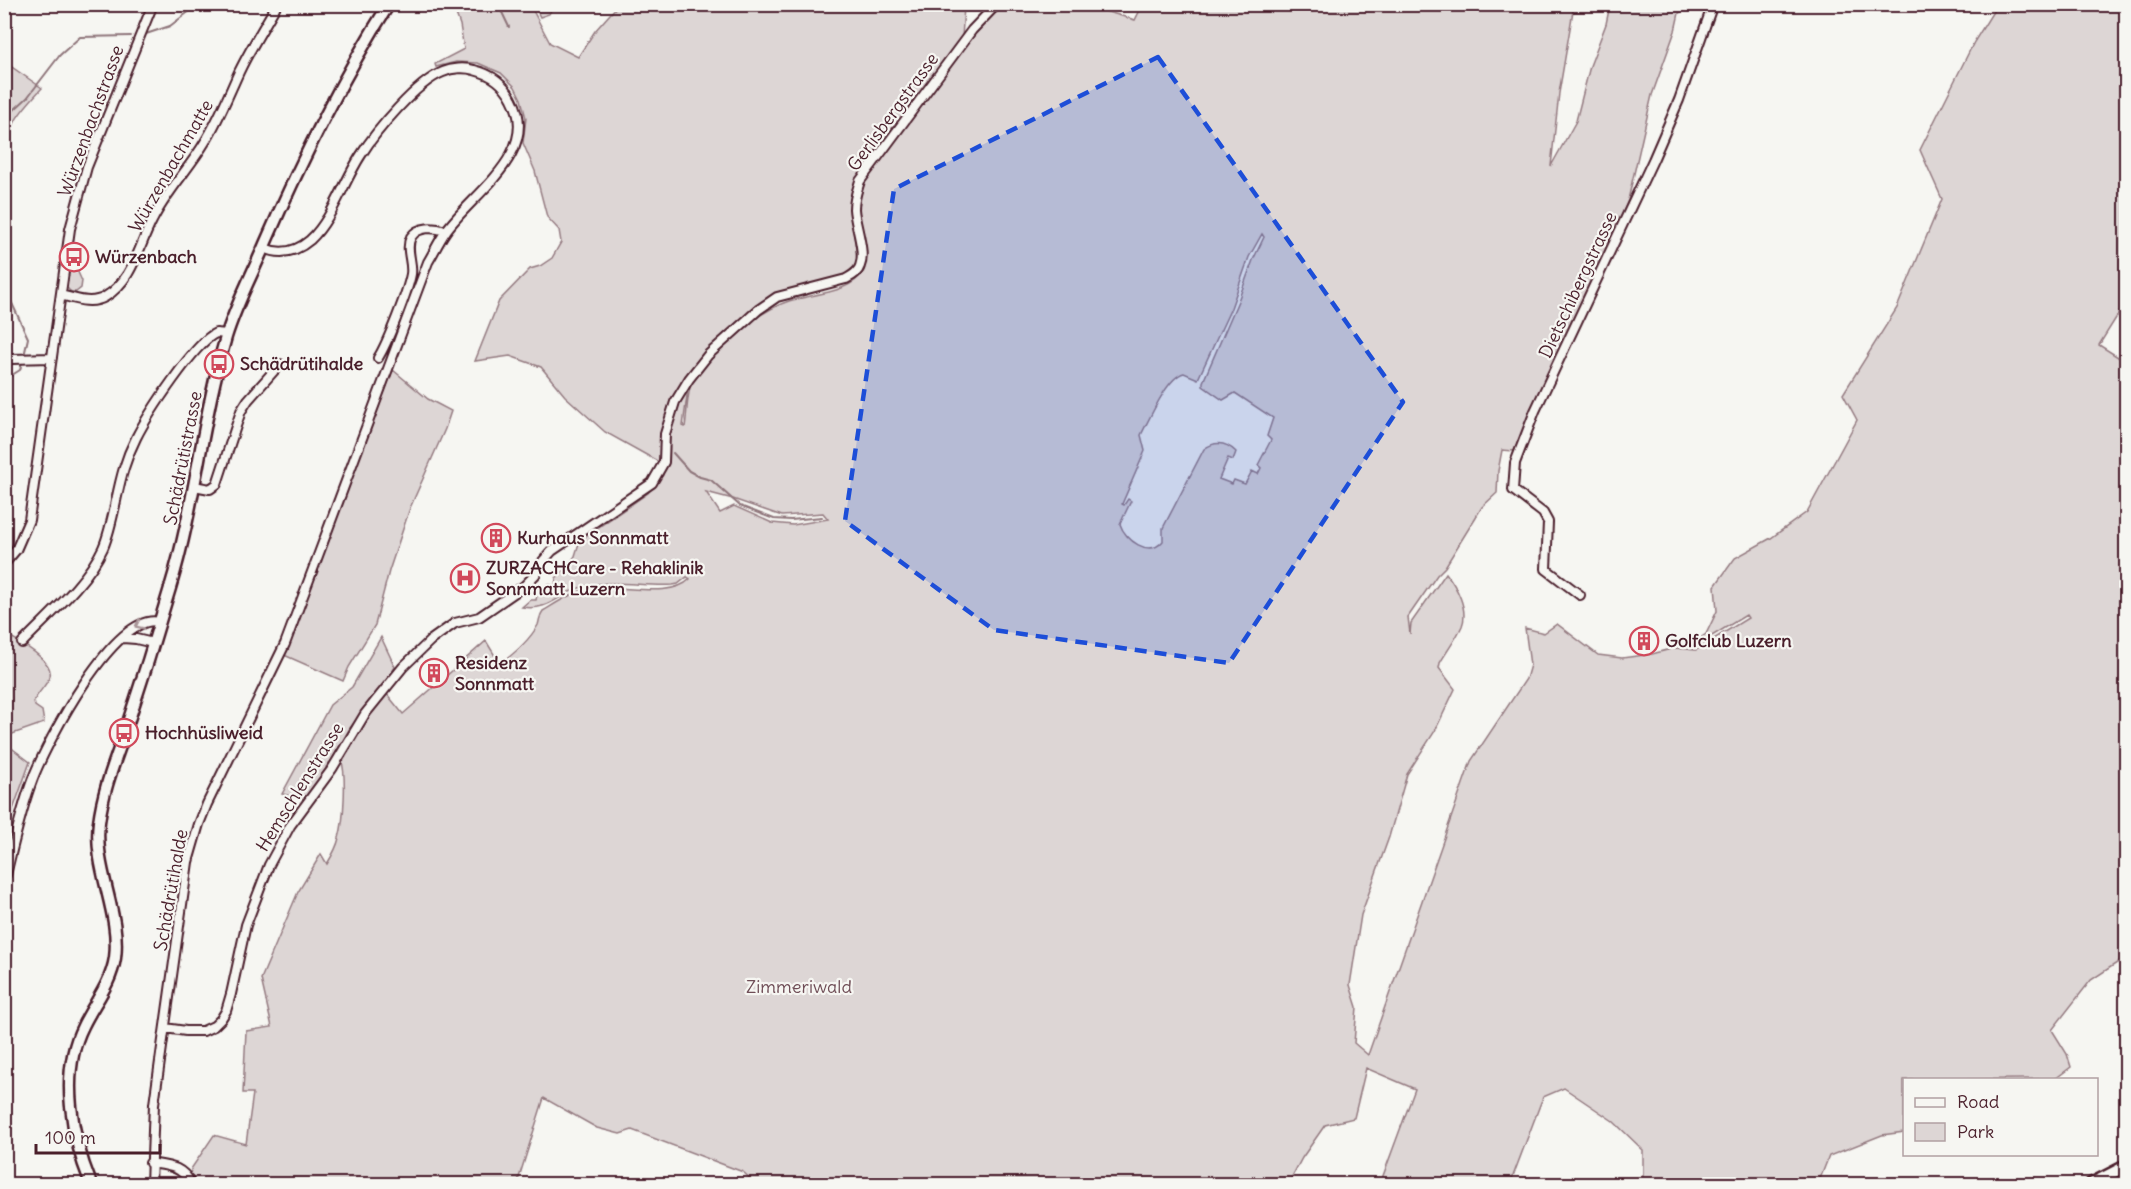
<svg xmlns="http://www.w3.org/2000/svg" width="2131" height="1189" font-family="Delius,sans-serif">
<style>
.green{fill:#ddd6d5;stroke:#947a80;stroke-width:1.5;fill-rule:evenodd}
.lines{fill:none;stroke-linecap:round;stroke-linejoin:round}
.stream{stroke:#8e747a;stroke-width:2}
.minor-casing{stroke:#4a1f2b;stroke-width:12}
.secondary-casing{stroke:#4a1f2b;stroke-width:15}
.minor{stroke:#f6f6f2;stroke-width:8}
.secondary{stroke:#f6f6f2;stroke-width:10}
.oneway{stroke:#a99598}
.marked{fill:#1d4ed8;fill-opacity:0.2;stroke:#1d4ed8;stroke-width:4.5;stroke-dasharray:12 8;stroke-linejoin:round}
.labels{text-anchor:middle;stroke-width:4.5;stroke-linejoin:round;paint-order:stroke}
.street-label{font-size:18px;fill:#4a1f2b;stroke:#f6f6f2}
.poi-label{font-size:18px;font-weight:bold;fill:#4a1f2b;stroke:#f6f6f2;text-anchor:start}
.park-label{font-size:18px;fill:#6f4d56;stroke:#f6f6f2}
</style>
<rect width="100%" height="100%" fill="#f6f6f2"/>
<filter id="ink" filterUnits="userSpaceOnUse"><feTurbulence type="fractalNoise" baseFrequency=".0167" numOctaves="2"/><feDisplacementMap in="SourceGraphic" scale="12" xChannelSelector="R" yChannelSelector="G"/><feConvolveMatrix kernelMatrix="1 2 1 2 8 2 1 2 1" color-interpolation-filters="sRGB"/></filter>
<g filter="url(#ink)">
<path class="green" d="M1143 4 1574 5 1559 93 1551 166 1576 121 1590 66 1606 24 1610 5H1692L1679 13 1675 31 1652 95 1628 200 1604 258 1514 451 1502 450 1498 471 1497 493 1482 507 1445 567 1437 575 1408 617 1410 634 1411 623 1446 573C1456 586 1469 609 1462 626 1456 639 1447 651 1440 663L1439 668 1455 689 1435 731 1407 774 1389 837 1361 915 1350 985 1357 1007 1354 1043 1368 1055 1471 761 1526 679 1530 665 1525 628 1544 633 1557 624 1598 655 1622 658 1652 654 1675 648 1696 650 1748 618 1746 615 1707 639 1693 643 1706 634 1717 611 1715 586 1735 558 1771 538 1807 512 1857 420 1843 394 1897 308 1942 199 1920 150 1974 42 1997 5H2126V302L2099 345 2126 362V957L2091 980 2052 1030 2067 1054 2071 1067 2055 1079 1904 1080V1132L1882 1135 1829 1156 1818 1184H1643V1150L1613 1121 1564 1088 1543 1097 1510 1184H1380L1415 1089 1366 1068 1354 1118 1325 1125 1302 1158 1288 1184H756L743 1172 632 1130 620 1134 597 1128 544 1098 517 1184H194L190 1175 191 1169 214 1135 246 1144 253 1093H243L246 1031 272 1027 261 979 298 892 321 854 327 864C332 856 337 847 339 838 344 821 347 775 341 759L361 723 386 693 403 714 486 641 500 664C515 653 529 641 538 625 540 619 539 616 543 611 558 602 572 592 589 589 617 583 670 600 690 579L687 577 678 584 673 585C643 587 608 578 579 588 556 596 549 611 522 607L530 600H536L537 594 548 584 555 586 556 578 567 568 575 556 580 540 648 493 663 475 668 428 678 402 688 388 683 426 685 427C687 415 687 392 692 382 708 353 758 311 789 301 811 294 853 293 863 271 870 255 857 225 857 207 857 202 859 195 860 189L971 35 1000 5H1099L1098 9 1135 20ZM1262 234 1264 237 1253 260 1238 301 1203 382V386L1223 400 1235 393 1273 418 1267 436 1271 440 1258 465 1261 468 1258 474 1252 471 1245 484 1234 480 1232 484 1219 479 1228 458 1233 460 1236 452C1226 442 1216 440 1204 449L1163 528V541C1149 558 1125 540 1120 524L1131 501 1128 499 1124 505 1122 504 1145 451 1141 435C1149 420 1167 377 1184 373L1198 379 1231 308 1249 257ZM706 492 733 499 782 516 823 513 828 519 793 525 772 523 734 506 720 513Z
M461 5H530L550 43 578 57 595 31 618 5H964L962 39 863 169C840 205 857 227 857 265L844 277 758 306 708 350 683 382 673 400 659 462 605 432 565 396 541 367 510 356 475 361 499 301 530 269 540 266 552 258 561 242 559 230 547 217 535 171 523 143 526 118 521 99 515 87 501 73 478 63 456 62 436 67 435 64 464 49 460 25 455 11Z
M534 5 553 4 554 5 549 14 540 17Z
M5 58 9 65 42 88C18 114 9 123 5 159Z
M69 258H71L74 263 70 265 73 272 77 270 82 281 81 288 76 292H71L66 287Z
M393 370 428 399 451 411 445 429 410 508 389 571 375 625 349 667 343 681 284 655V653Z
M11 637C22 644 54 661 50 676 47 685 38 692 34 701L35 706 42 711 44 723 4 737 5 666Z
M381 637 395 667 388 679 350 728 330 763H329L326 767 327 769 307 796 304 799 282 794 330 705 352 687Z
M5 743 30 762 5 832Z"/>
<g class="lines">
<path class="stream" d="M498 4 509 27
M146 34 170 26 199 4
M4 135 11 114 15 109 27 98 60 55 80 37 131 36
M4 286 28 338 24 356
M4 380 20 370 22 362
M4 453 8 461 4 479
M673 453 689 471 700 477 711 480 740 506 774 519 791 520 822 517"/>
<g class="minor-casing">
<path id="minor" d="M61 295C76 299 91 305 105 297 133 280 138 248 152 221 166 192 189 169 205 142 219 119 228 96 239 72 250 49 264 27 277 4
M378 358C387 344 408 291 411 274 413 262 405 249 411 237 418 226 435 227 445 231
M4 362 11 359 52 358
M194 486 210 489 217 484 241 411 248 400 280 364
M4 564 16 550 29 520 70 229 87 167 153 4
M1580 595 1546 569 1548 522 1543 513 1513 490 1515 463 1535 411 1653 160 1679 100 1713 4
M123 638 136 639 153 643
M22 643C49 615 87 583 103 548 113 525 116 494 124 468 127 458 131 448 136 438 147 416 195 342 216 333L227 334
M6 875C14 842 21 809 33 778 47 742 115 611 159 622
M165 1028 186 1031H203L214 1026 221 1019 226 1011 231 994 246 925 269 865 290 826 332 769 365 714 403 667 431 640 455 623 479 617 524 586 535 575 543 561 552 551 652 483 664 462 665 434 675 402 689 379 708 355 758 310 777 297 846 279C851 276 858 273 860 266 866 252 855 225 854 209 854 198 857 191 860 181L972 30 997 4
M150 1163C169 1166 182 1166 191 1184
M151 1184 154 1104 188 862 199 824 207 804 285 644 428 262C434 252 439 241 446 231 472 194 541 153 512 99 504 83 491 74 474 70 465 67 452 68 443 72 417 82 376 131 361 155 344 181 332 220 310 240 296 252 280 255 264 248"/>
</g>
<g class="secondary-casing">
<path id="secondary" d="M91 1184C72 1137 59 1074 83 1026 94 1003 111 984 115 958 121 912 93 869 99 822 103 790 115 761 125 732 141 684 156 636 170 588 195 506 202 419 226 337 236 304 252 275 265 244 301 161 340 81 389 4
M2091 1184 2126 1166"/>
</g>
<use href="#minor" class="minor"/>
<use href="#secondary" class="secondary"/>
</g>
<defs><path id="oneway-chevron" d="M-2-3.5L2.5 0L-2 3.5" fill="none" stroke-width="1.6" stroke-linecap="round" stroke-linejoin="round" transform="scale(1.5)"/></defs>
<use class="oneway" href="#oneway-chevron" transform="translate(139 625) rotate(154)"/>
</g>
<path class="marked" d="M1158 57 1403 402 1229 663 994 630 845 521 894 189Z"/>
<defs>
<g id="bus-ring" transform="scale(1.5)"><circle r="9.5" fill="#f6f6f2" stroke="#d1495b" stroke-width="1.5"/><path d="M-5-6H5V4H4V6H2V4H-2V6H-4V4H-5ZM-3.5-4V0h7V-4ZM-3.5 1.2v1.5H-2V1.2ZM2 1.2v1.5H3.5V1.2Z" fill="#d1495b"/></g>
<g id="building-ring" transform="scale(1.5)"><circle r="9.5" fill="#f6f6f2" stroke="#d1495b" stroke-width="1.5"/><path d="M-4-6H4V6H1V3H-1V6H-4ZM-2.5-4.3h1.7v1.8h-1.7ZM.8-4.3h1.7v1.8H.8ZM-2.5-1h1.7V.8h-1.7ZM.8-1h1.7V.8H.8Z" fill="#d1495b"/></g>
<g id="hospital-ring" transform="scale(1.5)"><circle r="9.5" fill="#f6f6f2" stroke="#d1495b" stroke-width="1.5"/><path d="M-5-5h3v3.5h4V-5h3V5h-3V1.5h-4V5h-3Z" fill="#d1495b"/></g>
</defs>
<g fill-rule="evenodd">
<use href="#bus-ring" x="74" y="257"/>
<use href="#bus-ring" x="219" y="364"/>
<use href="#building-ring" x="496" y="538"/>
<use href="#hospital-ring" x="465" y="578"/>
<use href="#building-ring" x="1644" y="641"/>
<use href="#building-ring" x="434" y="673"/>
<use href="#bus-ring" x="124" y="733"/>
</g>
<g class="labels">
<g class="street-label">
<text transform="translate(893 112) rotate(-54)" y="6">Gerlisbergstrasse</text>
<text transform="translate(91 121) rotate(-70)" y="6">Würzenbachstrasse</text>
<text transform="translate(171 166) rotate(-60)" y="6">Würzenbachmatte</text>
<text transform="translate(1578 285) rotate(-65)" y="6">Dietschibergstrasse</text>
<text transform="translate(183 458) rotate(-79)" y="6">Schädrütistrasse</text>
<text transform="translate(300 787) rotate(-58)" y="6">Hemschlenstrasse</text>
<text transform="translate(171 890) rotate(-80)" y="6">Schädrütihalde</text>
</g>
<g class="poi-label">
<text x="95" y="263">Würzenbach</text>
<text x="240" y="370">Schädrütihalde</text>
<text x="517" y="544">Kurhaus Sonnmatt</text>
<text x="486" y="574">ZURZACHCare - Rehaklinik<tspan x="486" dy="21">Sonnmatt Luzern</tspan></text>
<text x="1665" y="647">Golfclub Luzern</text>
<text x="455" y="669">Residenz<tspan x="455" dy="21">Sonnmatt</tspan></text>
<text x="145" y="739">Hochhüsliweid</text>
</g>
<g class="park-label">
<text x="799" y="993">Zimmeriwald</text>
</g>
</g>
<rect width="2131" height="1189" fill="none" stroke="#f6f6f2" stroke-width="24"/>
<rect x="12" y="12" width="2107" height="1165" fill="none" stroke="#4a1f2b" stroke-width="2" filter="url(#ink)"/>
<rect x="1903" y="1078" width="195" height="78" fill="#f6f6f2" stroke="#b1a0a2" stroke-width="1.5"/>
<rect x="1915" y="1098" width="30" height="9" fill="#f6f6f2" stroke="#b1a0a2" stroke-width="1.5"/>
<text x="1957" y="1108" font-size="18" fill="#4a1f2b">Road</text>
<rect x="1915" y="1123" width="30" height="18" fill="#ddd6d5" stroke="#b1a0a2" stroke-width="1.5"/>
<text x="1957" y="1138" font-size="18" fill="#4a1f2b">Park</text>
<path d="M36 1144v9h124v-9" fill="none" stroke="#4a1f2b" stroke-width="3"/>
<text x="45" y="1144" font-size="18" fill="#4a1f2b" stroke="#f6f6f2" stroke-width="4.5" paint-order="stroke">100 m</text>
</svg>
